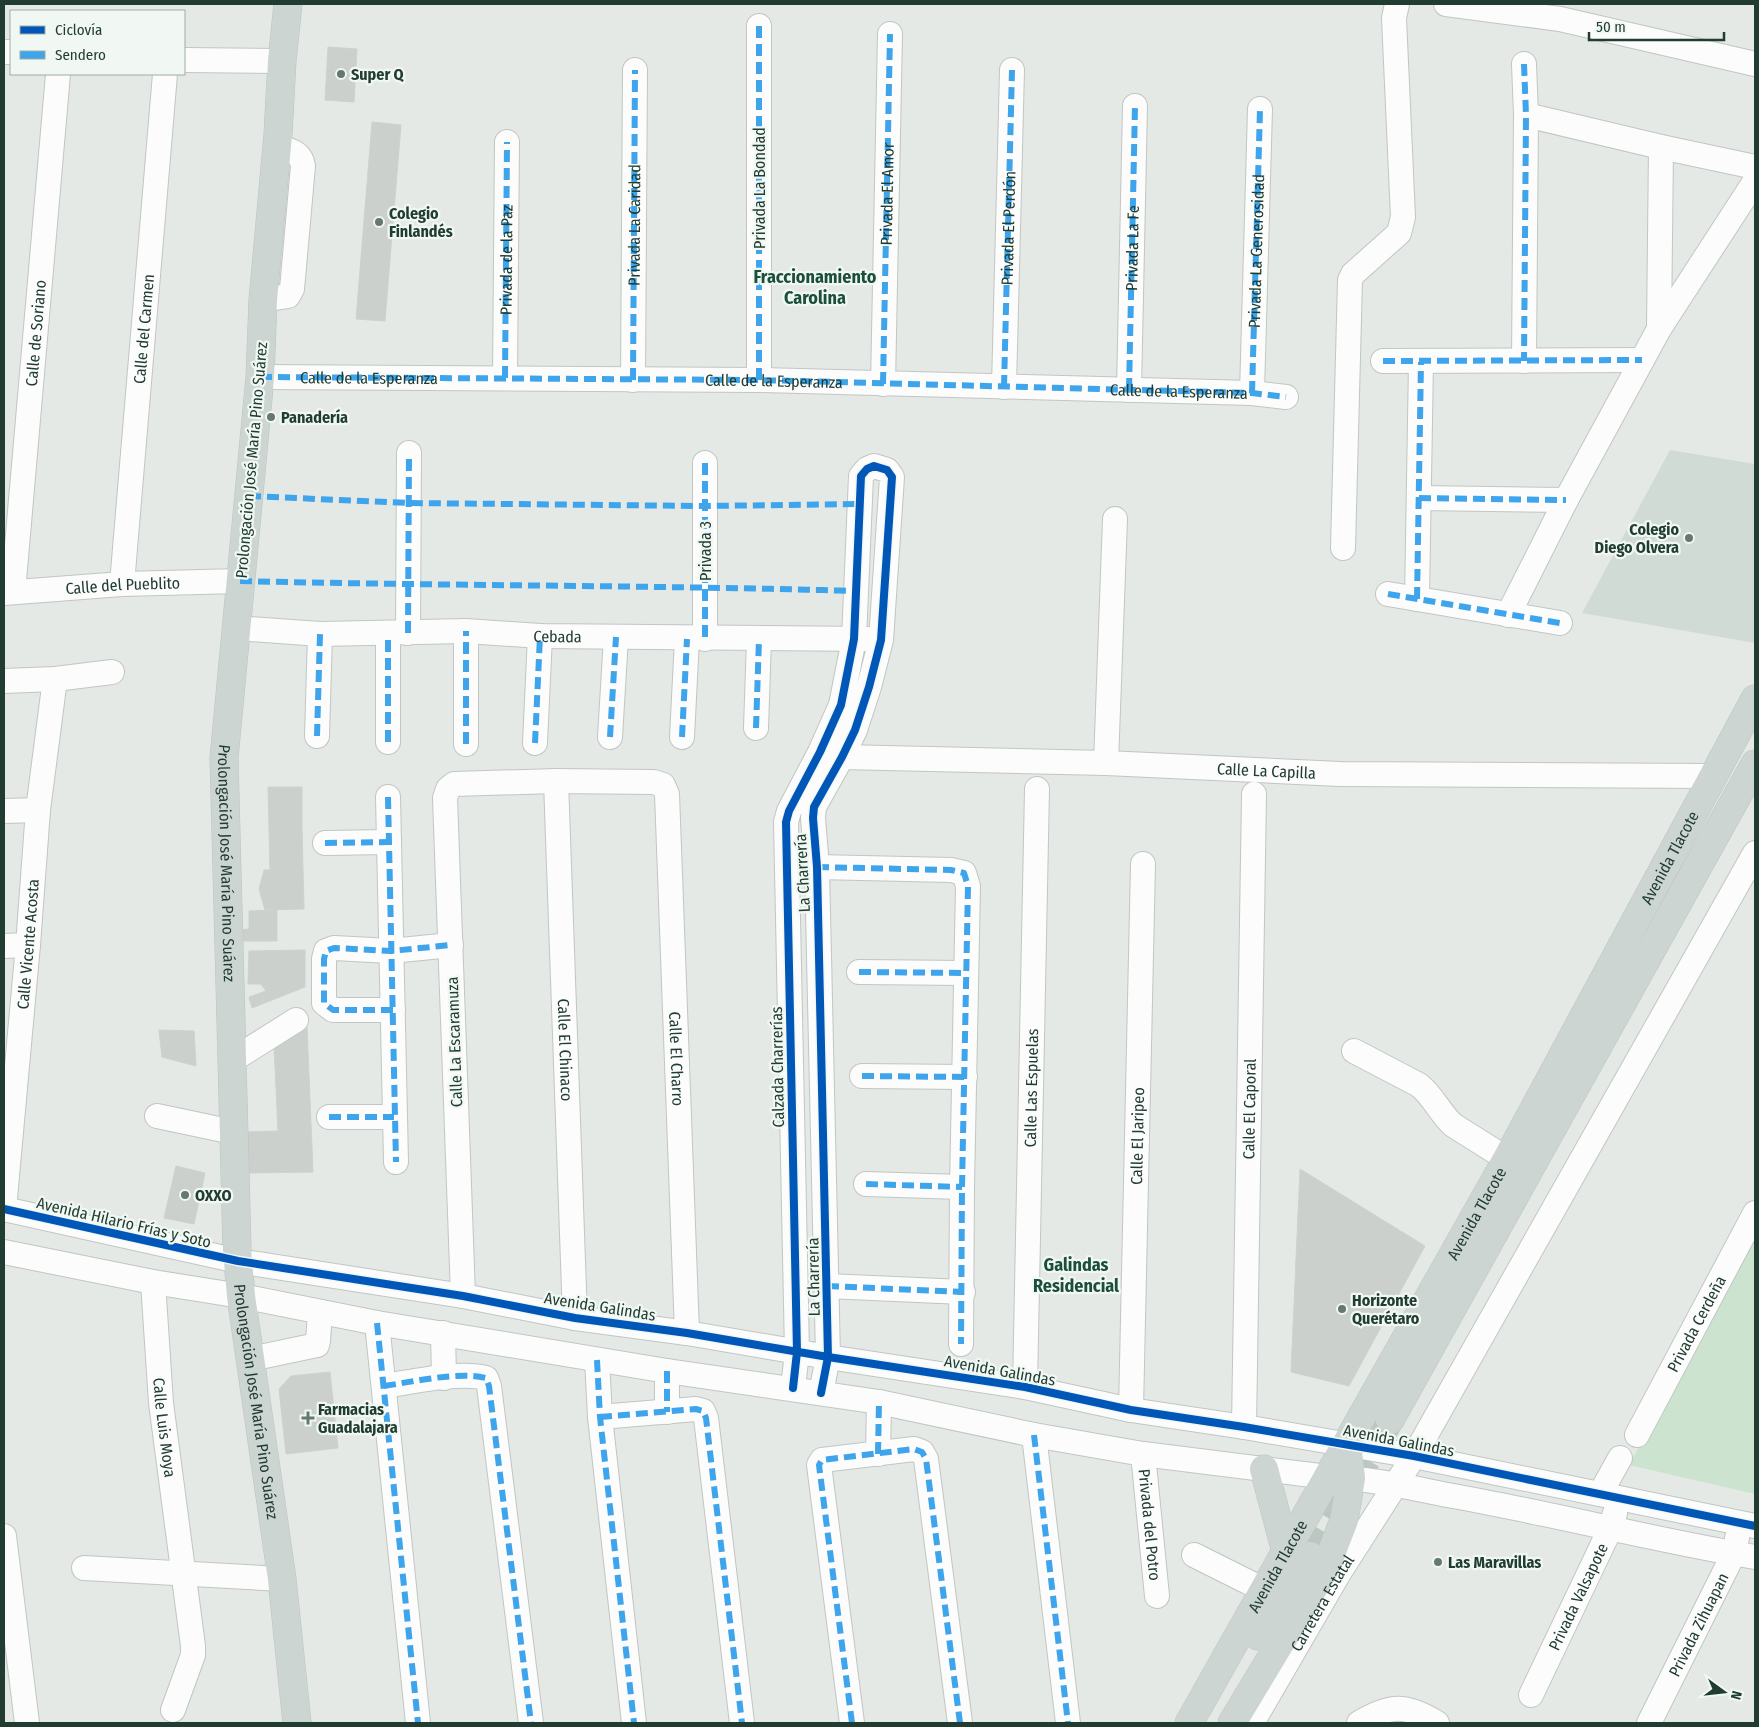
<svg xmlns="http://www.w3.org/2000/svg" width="1759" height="1727" font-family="'Fira Sans Condensed',sans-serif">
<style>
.built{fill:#d1dbd5}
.green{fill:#cce3cf}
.building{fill:#cbd0cd;stroke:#ccd2cf}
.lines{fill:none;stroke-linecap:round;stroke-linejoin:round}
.major-tunnel{stroke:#bdc7c2;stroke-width:28;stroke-dasharray:28 14;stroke-linecap:butt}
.minor-casing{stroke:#c1c6c3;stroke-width:26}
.major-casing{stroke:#bcc5c1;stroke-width:29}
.minor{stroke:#fbfcfb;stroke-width:24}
.major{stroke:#cdd5d2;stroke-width:28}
.quiet{stroke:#3ea4eb;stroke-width:6;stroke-dasharray:12 6;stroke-linecap:butt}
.cycleway-casing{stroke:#f1f8f4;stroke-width:11}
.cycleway{stroke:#0057b8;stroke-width:8}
.poi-dot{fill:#657970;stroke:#f1f8f4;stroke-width:2}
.labels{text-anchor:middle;stroke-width:4.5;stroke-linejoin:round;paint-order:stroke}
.poi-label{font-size:16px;font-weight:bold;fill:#213d31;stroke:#f1f8f4;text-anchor:start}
.street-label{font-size:16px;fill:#213d31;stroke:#f1f8f4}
.neighbourhood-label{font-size:18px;font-weight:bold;fill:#1c4f3b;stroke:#f1f8f4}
</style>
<rect width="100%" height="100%" fill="#e4e9e6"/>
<path class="built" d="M1670 450 1755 464V643L1582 613Z"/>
<path class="green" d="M1755 1239V1494L1629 1465Z"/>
<path class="building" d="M328 47 357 49 354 102 325 100Z
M372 122 401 125 385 321 356 319Z
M268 787H302V827L269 828Z
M302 827 303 869 270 870 269 828Z
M303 869 304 909 265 910 259 889 264 870Z
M277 910V941H239V930L249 929V911Z
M305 950V987L252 1008 249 997 266 991 261 984H248L249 951Z
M307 1027 313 1172 247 1173 246 1132 278 1131 274 1045Z
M159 1030 194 1031 196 1066 162 1057Z
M176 1166 205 1173 194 1224 164 1218Z
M1300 1169 1425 1246 1349 1386 1291 1372Z
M330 1372 338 1448 286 1454 279 1389 291 1376Z"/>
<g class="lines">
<path class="major-tunnel" d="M1310 1556 1390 1420"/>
<g class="minor-casing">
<g id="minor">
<path d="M1446 4 1560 19 1755 64"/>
<path d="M759 26V380"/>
<path d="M4 52H11"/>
<path d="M184 60 282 61"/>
<path d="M1524 64 1526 115 1524 361"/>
<path d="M1526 115 1661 147 1755 167"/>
<path d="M263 300 288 296 292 289 303 166C301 151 289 151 277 146"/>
<path d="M1659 329 1661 147"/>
<path d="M1383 361 1642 360"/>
<path id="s1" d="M260 377 759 380 1252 393 1286 397"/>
<path d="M505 378 507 142"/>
<path id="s2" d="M633 380 635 70"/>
<path d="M883 384 890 34"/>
<path d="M1004 387 1012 70"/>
<path d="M1129 390 1135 106"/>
<path id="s3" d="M1252 393 1260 109"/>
<path d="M705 463V639"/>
<path d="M1419 498 1566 500"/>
<path d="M1343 548 1350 280 1353 274 1399 233 1403 217 1394 18 1397 4"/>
<path id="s4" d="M122 584 165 74"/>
<path id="s5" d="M13 592 58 74"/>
<path id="s6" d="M4 593 122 584 240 581"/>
<path d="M1388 594 1560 623"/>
<path d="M1417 599 1421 362"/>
<path d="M1508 615 1566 500 1659 329 1755 181"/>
<path id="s7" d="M236 628 320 634 466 631 540 636 869 639"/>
<path d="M408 633 409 453"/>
<path d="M4 681 55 679 112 672"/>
<path d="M756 728 759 639"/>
<path d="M317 736 320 634"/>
<path d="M610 737 616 637"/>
<path d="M682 737 687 639"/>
<path d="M388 742V634"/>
<path d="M535 743 540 636"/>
<path d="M466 744V631"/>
<path id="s8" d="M829 754 842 757 1106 763 1340 774 1712 776"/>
<path d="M1106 763 1115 519"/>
<path id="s9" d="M556 781 575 1318"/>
<path d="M388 797 396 1162"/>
<path d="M4 811 38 810"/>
<path d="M325 843 389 842"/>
<path d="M817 867 951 870 964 873 968 886 962 1187 961 1344"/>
<path d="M4 946 28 945"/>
<path d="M859 972 966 973"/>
<path d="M393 1010H333L324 1003V959L326 951 334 948 391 951 451 945"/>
<path d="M1354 1051 1419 1085C1433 1096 1440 1113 1453 1125L1507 1159"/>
<path d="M231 1061 296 1020"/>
<path d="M862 1076 965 1077"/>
<path d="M157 1116 233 1132"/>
<path d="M329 1117H394"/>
<path d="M866 1184 962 1187"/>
<path d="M4 1209 238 1261 463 1296 575 1318 687 1333 828 1357 1025 1387 1131 1410 1244 1427 1414 1456 1755 1526"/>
<path id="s10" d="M4 1209 28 945 38 810 55 679"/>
<path d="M4 1252 153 1282 241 1296 377 1323 667 1371 879 1402 1034 1435 1143 1454 1328 1477C1370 1478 1412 1488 1453 1496 1554 1514 1654 1540 1755 1557"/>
<path id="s11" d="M153 1282 161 1403 193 1646V1655L173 1710"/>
<path d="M827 1286 963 1292"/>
<path id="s12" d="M463 1296 445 798 448 789 454 784 556 781 654 782 663 785 667 794 687 1333"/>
<path d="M377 1323 418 1723"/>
<path d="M443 1333 444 1378"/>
<path d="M250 1359 317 1345 318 1341 320 1312"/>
<path d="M597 1360 600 1417 634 1723"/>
<path d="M667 1371V1412"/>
<path d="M384 1386C412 1382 459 1371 486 1378L489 1386 531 1723"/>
<path id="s13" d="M1025 1387 1037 789"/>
<path d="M793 1388 797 1352 786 822 789 811 820 752 841 705 854 639 861 476 867 469 874 466 887 470 892 477 881 640 869 687 855 730 842 757 814 807 813 818 817 867 828 1357 821 1393"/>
<path id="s14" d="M1131 1410 1143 864"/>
<path d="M600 1417 696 1409 703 1411 706 1418 742 1723"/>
<path id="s15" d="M1244 1427 1254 794"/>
<path d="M1034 1435 1068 1723"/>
<path id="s16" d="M1637 1435 1755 1213"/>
<path d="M878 1454 879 1402"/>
<path id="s17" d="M1143 1454 1157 1596"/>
<path d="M1600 1494 1620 1458"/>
<path d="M4 1536 27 1723"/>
<path d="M1194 1555 1264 1590"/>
<path d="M84 1568 282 1579"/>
<path id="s18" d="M1531 1695 1611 1527 1615 1513"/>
<path d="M852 1723 819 1465 822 1460 914 1449 922 1452 926 1459 960 1723"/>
<path id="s19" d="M1252 1723 1339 1573 1414 1456 1755 853"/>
<path d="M1359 1723C1391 1704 1406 1704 1437 1723"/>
<path id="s20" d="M1649 1723 1734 1553 1737 1538"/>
</g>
</g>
<g class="major-casing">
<g id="major">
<path id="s21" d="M288 4 282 61 278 134 263 300 260 377 224 758 237 1249 241 1296 282 1579 297 1723"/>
<path d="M1390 1420 1755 764"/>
<path d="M1264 1469 1286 1552"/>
<path d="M1258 1636 1310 1556"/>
<path id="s22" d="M1189 1723 1507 1159 1755 699"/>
<path d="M1232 1723 1326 1567 1344 1520 1351 1478 1347 1444"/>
</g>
</g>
<use href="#minor" class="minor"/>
<use href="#major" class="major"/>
<g class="quiet">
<path d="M759 26V380"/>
<path d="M1524 64 1526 115 1524 361"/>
<path d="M1383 361 1642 360"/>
<path d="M260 377 759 380 1252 393 1286 397"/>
<path id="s23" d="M505 378 507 142"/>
<path d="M633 380 635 70"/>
<path id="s24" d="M883 384 890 34"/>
<path id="s25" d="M1004 387 1012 70"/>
<path id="s26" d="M1129 390 1135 106"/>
<path d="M1252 393 1260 109"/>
<path d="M705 463V639"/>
<path d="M249 496 409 503 705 506 859 504"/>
<path d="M1419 498 1566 500"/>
<path d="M240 581C446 586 651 585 856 591"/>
<path d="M1388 594 1560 623"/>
<path d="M1417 599 1421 362"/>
<path d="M408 633 409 453"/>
<path d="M756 728 759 639"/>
<path d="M317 736 320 634"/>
<path d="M610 737 616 637"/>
<path d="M682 737 687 639"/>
<path d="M388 742V634"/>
<path d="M535 743 540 636"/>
<path d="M466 744V631"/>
<path d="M388 797 396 1162"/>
<path d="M325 843 389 842"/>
<path d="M817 867 951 870 964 873 968 886 962 1187 961 1344"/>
<path d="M859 972 966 973"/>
<path d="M393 1010H333L324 1003V959L326 951 334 948 391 951 451 945"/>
<path d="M862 1076 965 1077"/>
<path d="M329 1117H394"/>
<path d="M866 1184 962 1187"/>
<path d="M827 1286 963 1292"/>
<path d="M377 1323 418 1723"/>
<path d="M597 1360 600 1417 634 1723"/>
<path d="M667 1371V1412"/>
<path d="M384 1386C412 1382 459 1371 486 1378L489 1386 531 1723"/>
<path d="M600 1417 696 1409 703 1411 706 1418 742 1723"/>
<path d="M1034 1435 1068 1723"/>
<path d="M878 1454 879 1402"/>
<path d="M852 1723 819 1465 822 1460 914 1449 922 1452 926 1459 960 1723"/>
</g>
<g class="cycleway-casing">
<path id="cycleway" d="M4 1209 238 1261 463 1296 575 1318 687 1333 828 1357 1025 1387 1131 1410 1244 1427 1414 1456 1755 1526
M793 1388 797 1352 786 822 789 811 820 752 841 705 854 639 861 476 867 469 874 466 887 470 892 477 881 640 869 687 855 730 842 757 814 807 813 818 817 867 828 1357 821 1393"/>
</g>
<use href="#cycleway" class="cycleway"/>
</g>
<g class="poi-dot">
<circle cx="341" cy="74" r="5"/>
<circle cx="379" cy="222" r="5"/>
<circle cx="271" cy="417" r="5"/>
<circle cx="1689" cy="538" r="5"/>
<circle cx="185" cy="1195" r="5"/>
<circle cx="1342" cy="1309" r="5"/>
<path d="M305.5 1410.5h5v5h5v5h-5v5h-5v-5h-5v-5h5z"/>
<circle cx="1438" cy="1562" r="5"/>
</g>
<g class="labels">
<g class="poi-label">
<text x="351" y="80">Super Q</text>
<text x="389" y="219">Colegio<tspan x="389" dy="18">Finlandés</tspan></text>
<text x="281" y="423">Panadería</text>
<text x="1679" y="535" text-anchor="end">Colegio<tspan x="1679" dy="18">Diego Olvera</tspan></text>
<text x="195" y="1201">OXXO</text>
<text x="1352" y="1306">Horizonte<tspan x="1352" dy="18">Querétaro</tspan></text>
<text x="318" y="1415">Farmacias<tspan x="318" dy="18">Guadalajara</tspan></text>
<text x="1448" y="1568">Las Maravillas</text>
</g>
<g class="street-label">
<text transform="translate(759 188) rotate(-90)" y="6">Privada La Bondad</text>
<text dy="6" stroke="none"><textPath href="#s24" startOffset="190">Privada El Amor</textPath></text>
<text dy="6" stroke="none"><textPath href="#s2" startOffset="155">Privada La Caridad</textPath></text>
<text dy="6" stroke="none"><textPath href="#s25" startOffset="159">Privada El Perdón</textPath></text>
<text dy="6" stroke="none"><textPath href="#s26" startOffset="142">Privada La Fe</textPath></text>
<text dy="6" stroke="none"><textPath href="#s3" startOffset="142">Privada La Generosidad</textPath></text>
<text dy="6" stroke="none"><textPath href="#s23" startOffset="118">Privada de la Paz</textPath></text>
<text dy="6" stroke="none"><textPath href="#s4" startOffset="256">Calle del Carmen</textPath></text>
<text dy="6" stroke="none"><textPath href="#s5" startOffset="260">Calle de Soriano</textPath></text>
<text dy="6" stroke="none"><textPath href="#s1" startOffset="109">Calle de la Esperanza</textPath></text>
<text dy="6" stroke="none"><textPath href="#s1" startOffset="514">Calle de la Esperanza</textPath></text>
<text dy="6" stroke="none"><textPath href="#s1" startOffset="919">Calle de la Esperanza</textPath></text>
<text transform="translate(251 460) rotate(-85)" y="6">Prolongación José María Pino Suárez</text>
<text transform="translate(705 551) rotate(-90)" y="6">Privada 3</text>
<text dy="6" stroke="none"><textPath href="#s6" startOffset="119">Calle del Pueblito</textPath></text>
<text dy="6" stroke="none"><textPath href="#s7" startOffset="322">Cebada</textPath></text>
<text dy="6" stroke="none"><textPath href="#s8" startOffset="438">Calle La Capilla</textPath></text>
<text dy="6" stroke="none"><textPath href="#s22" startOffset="990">Avenida Tlacote</textPath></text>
<text dy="6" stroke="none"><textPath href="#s21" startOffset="862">Prolongación José María Pino Suárez</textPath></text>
<text transform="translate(802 873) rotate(-93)" y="6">La Charrería</text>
<text dy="6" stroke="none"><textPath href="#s10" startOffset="266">Calle Vicente Acosta</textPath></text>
<text transform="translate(454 1042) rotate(-92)" y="6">Calle La Escaramuza</text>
<text dy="6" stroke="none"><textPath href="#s9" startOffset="269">Calle El Chinaco</textPath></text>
<text dy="6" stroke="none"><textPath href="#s12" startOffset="1000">Calle El Charro</textPath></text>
<text transform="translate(777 1067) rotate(-91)" y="6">Calzada Charrerías</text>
<text dy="6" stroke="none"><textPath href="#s13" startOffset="299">Calle Las Espuelas</textPath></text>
<text dy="6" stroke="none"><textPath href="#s15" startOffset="318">Calle El Caporal</textPath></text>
<text dy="6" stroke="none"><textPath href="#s14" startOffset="274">Calle El Jaripeo</textPath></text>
<text dy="6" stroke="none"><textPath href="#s22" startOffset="585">Avenida Tlacote</textPath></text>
<text transform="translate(124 1222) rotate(13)" y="6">Avenida Hilario Frías y Soto</text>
<text transform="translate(813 1277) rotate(-91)" y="6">La Charrería</text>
<text transform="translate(600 1306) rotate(9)" y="6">Avenida Galindas</text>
<text dy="6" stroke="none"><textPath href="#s16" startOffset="126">Privada Cerdeña</textPath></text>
<text transform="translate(1000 1370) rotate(10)" y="6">Avenida Galindas</text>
<text dy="6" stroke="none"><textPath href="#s21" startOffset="1402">Prolongación José María Pino Suárez</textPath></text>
<text dy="6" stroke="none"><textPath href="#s11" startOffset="146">Calle Luis Moya</textPath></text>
<text transform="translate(1399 1440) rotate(11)" y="6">Avenida Galindas</text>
<text dy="6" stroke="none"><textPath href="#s17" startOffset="71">Privada del Potro</textPath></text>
<text dy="6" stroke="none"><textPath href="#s22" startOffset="180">Avenida Tlacote</textPath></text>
<text dy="6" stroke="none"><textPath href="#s18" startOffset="109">Privada Valsapote</textPath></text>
<text dy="6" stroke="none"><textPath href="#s19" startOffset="139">Carretera Estatal</textPath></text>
<text dy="6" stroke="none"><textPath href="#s20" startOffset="110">Privada Zihuapan</textPath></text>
</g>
<g class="neighbourhood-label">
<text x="815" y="283">Fraccionamiento<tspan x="815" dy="21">Carolina</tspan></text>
<text x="1076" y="1271">Galindas<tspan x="1076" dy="21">Residencial</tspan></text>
</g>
</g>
<rect width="1759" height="1727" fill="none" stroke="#213d31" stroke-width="10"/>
<rect x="10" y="10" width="175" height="65" fill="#f1f8f4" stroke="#9eada6"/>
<rect x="20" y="26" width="25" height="8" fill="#0057b8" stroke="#9eada6"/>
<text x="55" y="35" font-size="15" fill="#213d31">Ciclovía</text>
<rect x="20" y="51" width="25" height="8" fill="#3ea4eb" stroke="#9eada6"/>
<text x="55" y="60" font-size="15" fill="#213d31">Sendero</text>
<g transform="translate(1724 1692) rotate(105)" stroke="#f1f8f4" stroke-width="4" paint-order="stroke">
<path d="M0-4L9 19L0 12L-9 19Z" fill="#213d31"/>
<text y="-8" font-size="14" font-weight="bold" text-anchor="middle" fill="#213d31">N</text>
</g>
<path d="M1589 32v8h135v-8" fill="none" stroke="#213d31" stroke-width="2.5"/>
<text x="1596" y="32" font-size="15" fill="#213d31" stroke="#f1f8f4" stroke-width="4" paint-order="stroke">50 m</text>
</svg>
